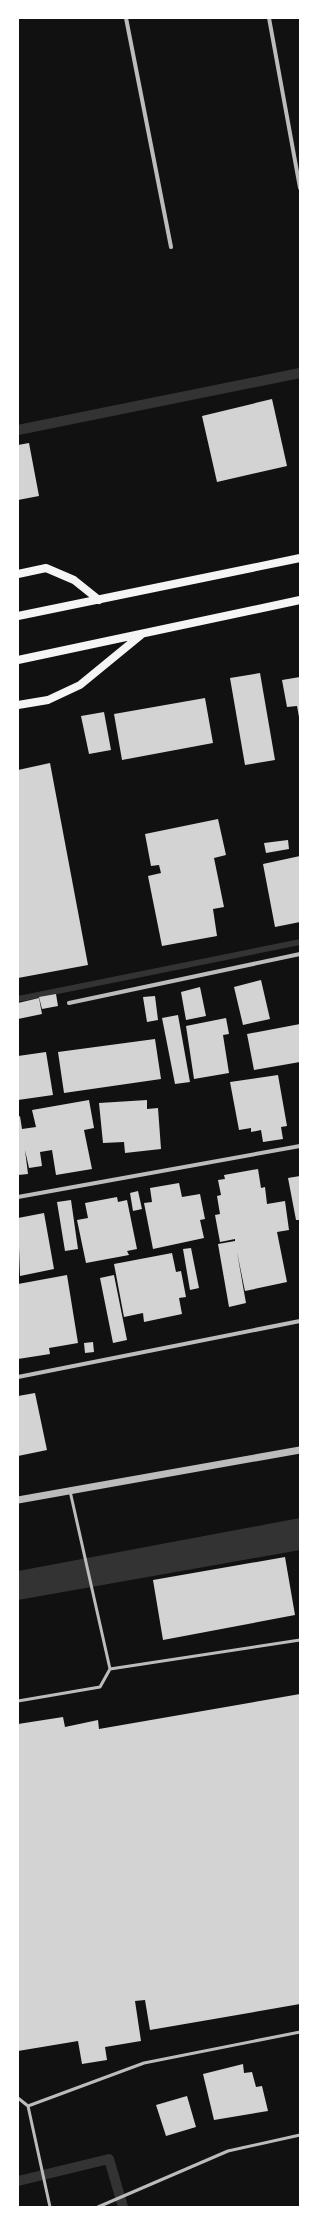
<svg xmlns="http://www.w3.org/2000/svg" width="318" height="2225" font-family="Literata,serif">
<style>
.water{fill:#333}
.lines{fill:none;stroke-linecap:round;stroke-linejoin:round}
.stream{stroke:#333;stroke-width:10}
.building{fill:#d3d3d3}
.service{stroke:#bcbcbc;stroke-width:3}
.minor{stroke:#bcbcbc;stroke-width:4}
.tertiary{stroke:#bcbcbc;stroke-width:7}
.secondary{stroke:#f5f5f5;stroke-width:8}
</style>
<rect width="100%" height="100%" fill="#111"/>
<path class="water" d="M300 939V945L18 1002V996Z
M300 1518V1550L18 1600V1571Z"/>
<g class="lines">
<path class="stream" d="M18 430 300 373
M18 2181 109 2159 123 2207"/>
</g>
<path class="building" d="M272 399 287 466 217 482 202 416Z
M29 443 39 496 18 500V445Z
M260 673 275 760 245 765 230 678Z
M300 677V717H299L297 706 287 707 282 680Z
M205 698 213 743 122 760 114 714Z
M104 712 111 750 89 754 81 716Z
M50 763 88 965 18 978V770Z
M218 819 226 855 214 858 224 907 213 909 217 936 162 946 148 876 161 873 159 865 151 866 145 834Z
M288 840 289 849 266 853 264 843Z
M300 856V922L275 927 263 864Z
M261 980 270 1019 243 1025 234 987Z
M200 987 206 1016 186 1020 181 992Z
M56 994 58 1006 42 1009 39 997Z
M155 996 158 1020 147 1022 143 997Z
M39 998 42 1014 18 1019V1003Z
M178 1015 190 1082 175 1084 162 1018Z
M226 1018 229 1034 223 1035 229 1073 194 1079 186 1026Z
M300 1024V1062L254 1070 247 1034Z
M155 1039 161 1079 64 1093 58 1052Z
M46 1052 53 1095 18 1100V1056Z
M278 1075 287 1126 281 1127 283 1139 263 1142 261 1130 251 1132V1128L239 1130 230 1082Z
M89 1100 94 1128 84 1130 92 1169 56 1175 52 1150 40 1152 42 1166 29 1168 25 1150 28 1174 18 1175V1117L20 1116 22 1129 36 1127 32 1110Z
M147 1100V1109L158 1108 161 1149 125 1153 124 1142 103 1143 99 1103Z
M258 1169 261 1188 265 1187 267 1204 285 1201 289 1230 277 1232 287 1282 245 1291 237 1252 246 1303 229 1307 218 1244 235 1241V1239L220 1242 215 1215 220 1214 217 1196 221 1195 218 1180 225 1179 224 1175Z
M300 1176V1220H296L288 1178Z
M179 1183 182 1197 200 1194 205 1219 200 1220 204 1238 153 1249 144 1203 152 1202 150 1188Z
M138 1191 142 1209 133 1211 130 1193Z
M117 1197 118 1202 127 1200 137 1249 127 1251 129 1255 86 1263 77 1220 88 1218 85 1203Z
M71 1200 78 1249 65 1251 57 1202Z
M44 1213 54 1269 20 1276 18 1218Z
M191 1248 199 1288 190 1290 183 1249Z
M172 1253 176 1272 181 1271 186 1297 179 1298 182 1314 144 1322 143 1313 124 1317 114 1264Z
M67 1275 78 1343 49 1348 50 1354 18 1359V1284Z
M114 1275 127 1340 113 1343 100 1278Z
M93 1342 94 1352 85 1353 84 1343Z
M35 1393 47 1450 18 1456V1396Z
M285 1557 295 1615 163 1640 153 1580Z
M300 1694V2004L150 2030 145 2000 135 2001 141 2041 105 2047 107 2060 82 2064 78 2041 18 2051V1724L63 1717 65 1727 98 1720 99 1729Z
M243 2064 244 2073 252 2072 256 2087 262 2086 268 2111 214 2120 203 2074Z
M187 2096 196 2127 166 2136 156 2105Z"/>
<g class="lines">
<path class="service" d="M110 1669 300 1640
M18 1701 100 1687 110 1669 70 1491
M18 2098 28 2106
M50 2207 28 2106 144 2063 300 2032
M98 2207 228 2151 300 2135"/>
<path class="minor" d="M126 18 171 247
M269 18 300 188
M69 1003 300 954
M18 1197 300 1146
M18 1377 300 1321"/>
<path class="tertiary" d="M18 1500 300 1450"/>
<path class="secondary" d="M18 574 46 568 74 580 99 600
M18 616 300 558
M18 660 300 600
M18 705 48 700 80 685 141 635"/>
</g>
<rect width="318" height="2225" fill="none" stroke="#ffffff" stroke-width="38"/>
</svg>
